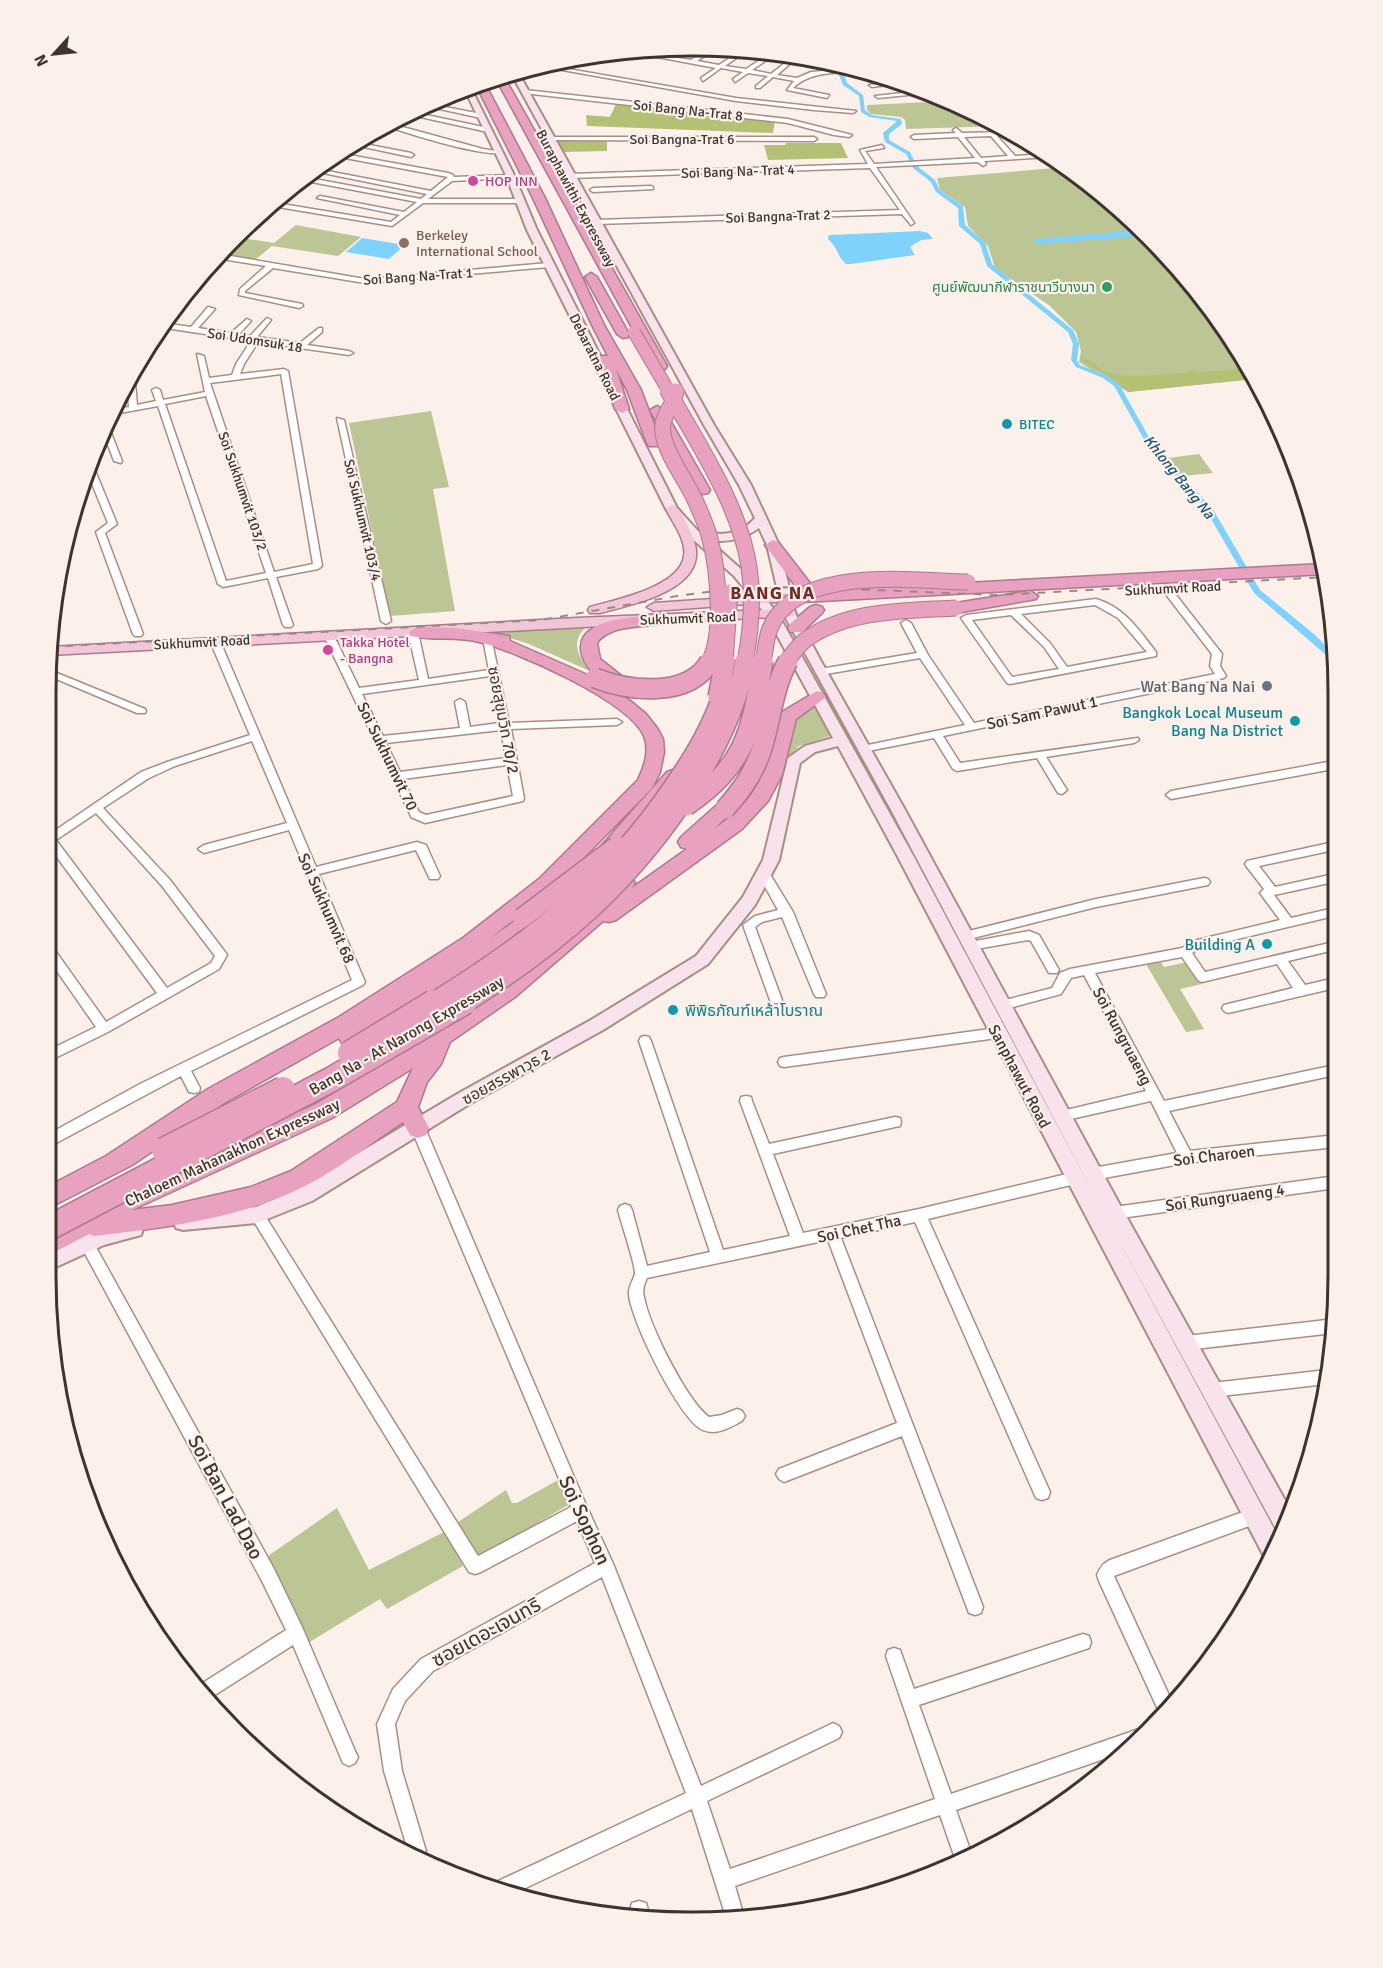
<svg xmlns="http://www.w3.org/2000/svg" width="1383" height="1968" font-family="Signika,'Noto Sans Thai',sans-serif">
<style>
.green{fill:#bcc594}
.forest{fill:#b4c073}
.water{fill:#7ed2fc}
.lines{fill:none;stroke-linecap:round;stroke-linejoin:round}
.canal{fill:#7ed2fc;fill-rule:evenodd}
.street-casing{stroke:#aa8e84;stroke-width:3}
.secondary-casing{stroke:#aa8e84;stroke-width:4}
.primary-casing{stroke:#ac7a8c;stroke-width:3}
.highway-casing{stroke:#ac7a8c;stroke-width:3}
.street{fill:#fff;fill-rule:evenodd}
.secondary{fill:#f8e3ec;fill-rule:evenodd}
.primary{fill:#f1c7d8;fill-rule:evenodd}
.highway{fill:#e8a1be;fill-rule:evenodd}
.rail{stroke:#978b87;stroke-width:2;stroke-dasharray:8 8;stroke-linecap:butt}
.highway-bridge-far3-casing{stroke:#ac7a8c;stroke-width:14;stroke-linecap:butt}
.highway-bridge-far2-casing{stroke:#ac7a8c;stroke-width:17;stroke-linecap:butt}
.highway-bridge-far1-casing{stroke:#ac7a8c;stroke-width:22;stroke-linecap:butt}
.highway-bridge-casing{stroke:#ac7a8c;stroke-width:27;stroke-linecap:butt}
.highway-bridge-far3{stroke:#e8a1be;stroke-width:12}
.highway-bridge-far2{stroke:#e8a1be;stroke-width:15}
.highway-bridge-far1{stroke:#e8a1be;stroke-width:19}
.highway-bridge{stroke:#e8a1be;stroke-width:24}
.hotel-dot{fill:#d1479c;stroke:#fcf0eb;stroke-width:2}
.education-dot{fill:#8d6e63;stroke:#fcf0eb;stroke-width:2}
.leisure-dot{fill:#2e9e5b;stroke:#fcf0eb;stroke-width:2}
.culture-dot{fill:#0f9aa8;stroke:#fcf0eb;stroke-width:2}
.worship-dot{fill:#6b7280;stroke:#fcf0eb;stroke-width:2}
.labels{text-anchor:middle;stroke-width:4.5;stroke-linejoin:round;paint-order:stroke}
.far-street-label{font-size:14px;fill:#3e332f;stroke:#fcf0eb}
.far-hotel-label{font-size:14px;fill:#b23c85;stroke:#fcf0eb;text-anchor:start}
.far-education-label{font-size:14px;fill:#785e54;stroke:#fcf0eb;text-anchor:start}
.far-leisure-label{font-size:14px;fill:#27864d;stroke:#fcf0eb;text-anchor:end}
.far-culture-label{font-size:14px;fill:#0d838f;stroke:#fcf0eb;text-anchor:start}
.far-water-label{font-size:15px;font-style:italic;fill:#145773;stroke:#fcf0eb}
.worship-label{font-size:16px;fill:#5b616d;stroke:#fcf0eb;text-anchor:end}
.street-label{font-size:16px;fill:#3e332f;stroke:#fcf0eb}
.culture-label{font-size:16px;fill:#0d838f;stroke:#fcf0eb;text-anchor:end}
.far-district-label{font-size:18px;font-weight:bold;letter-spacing:1.5px;fill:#702b25;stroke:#fcf0eb}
.near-street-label{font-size:20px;fill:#3e332f;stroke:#fcf0eb}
.rim{fill:none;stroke:#3e332f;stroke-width:3}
</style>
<rect width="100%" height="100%" fill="#fcf0eb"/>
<path class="green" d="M949 101 977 112 1001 126 906 129 905 120 901 117 871 114 867 110V105Z
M1067 167 1085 178 1177 265 1254 379 1128 392 1085 366 1079 362 1081 351 1076 332 1050 306 995 268 988 246 968 226 965 207 940 190 937 178Z
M296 225 361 237 338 256 272 246 255 260 220 254 236 237 274 243Z
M431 411 449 487 433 489 455 611 390 616 349 423Z
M1199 454 1213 473 1182 476 1168 458Z
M589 625C569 639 577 658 592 672L529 644 491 632 496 629 519 631Z
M817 702 833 735 799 746 790 755 785 753 794 713Z
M1160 961 1164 967 1187 962 1202 984 1180 989 1204 1029 1186 1032 1146 964Z
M558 1480 570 1504 482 1555 476 1553 458 1522 506 1490 512 1503H517Z
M337 1508 369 1570 446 1531 463 1566 387 1609 380 1599 308 1643 268 1556Z"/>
<path class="forest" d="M616 104 775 121 773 133 587 126 586 115 610 117Z
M557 140H607V151L564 152Z
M786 143H841L848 158 768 160 764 145H785Z
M1081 358C1093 359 1096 368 1106 372 1131 380 1161 373 1187 373L1193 369 1198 372 1247 369 1254 379 1128 392 1109 376 1082 361Z"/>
<path class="water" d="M1140 230 1146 236 1036 244 1033 239Z
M920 231 928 233 933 239 921 240 910 247 915 255 851 264H846C836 255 839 249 828 239V236L831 235Z
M362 238 405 245 389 259 346 252Z"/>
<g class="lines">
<path class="canal" d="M822 61 838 66 843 71 847 83 863 95 865 110 872 115 901 119 902 124 889 134V140L910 152 917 166 935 180 940 190 963 206 965 225 985 242 992 264 1073 330 1079 344 1077 360 1080 365 1107 376 1119 384 1150 439 1214 511 1260 590 1314 634 1333 653V661L1254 593 1207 512 1145 441 1114 386 1103 378 1076 367 1071 360 1073 344 1068 332 987 266 980 244 959 226 958 208 936 192 931 182 913 168 906 154 885 142 883 133 897 121 869 117 861 112 859 96 843 85 837 70Z"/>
<g class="street-casing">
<path id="street" d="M711 47H718L697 61 719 65 737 53 739 56 725 66 746 69 763 58 765 61 752 70 771 74 790 59 792 62 777 75 797 78 811 72 861 68 867 70C842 74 812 69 793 88L829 95 827 98 787 90 794 81 773 77 760 88H756V86L768 76 748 73 735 82 733 79 743 72 721 68 703 81 701 78 716 68 620 50H631L666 56 675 48H682L671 57 691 60Z
M545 65 736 98 856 111 853 113 814 110 736 101 540 66Z
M897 82 902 83 872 87 869 85Z
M525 90 788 119 852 135 849 137 834 135 788 123 523 93Z
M922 91 928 93 878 98 875 96Z
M430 104 481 114 484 116 481 118 426 106Z
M412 112 488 128 491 130 488 132 407 114Z
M388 123 483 149 503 152C487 159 404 132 383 125Z
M956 128 962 133 1011 132 1015 135 997 136 1015 156 1046 154 1051 157 984 161 986 164 983 166 978 162 876 167 914 223 911 225 902 214 597 224 594 222 597 220 900 210 870 168 571 178 568 176 571 174 868 164 860 150 882 145 884 148 865 151 874 164 975 158 958 137 914 139 911 137 914 135 956 133 953 130ZM991 136 1008 156 981 158 964 137Z
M549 137H814L817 139 814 141 547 140Z
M354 142 411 153 414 155 411 157 350 144Z
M338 153 448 173 453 175 454 177 513 175 511 178 452 181 428 199H520L523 201 520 203H423L392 226 266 205 270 202 391 222 400 215 317 198 320 196 404 212 417 202 301 180 304 177 421 199 427 194 313 171 317 169 431 191 448 177 334 156Z
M651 186 653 187V189L593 192 590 190 593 188Z
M219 254 365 279 549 263 552 265 549 267 365 283 273 268 245 291V293L302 304 303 306 299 308 239 295 240 289 266 266 216 258Z
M208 307 215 309 198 328 231 333 247 319 251 321 239 334 250 336 267 318 271 320 257 337 300 343 319 328H322V332L307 345 349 351 353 353 349 355 258 342 244 364 240 374 284 369 288 371 322 566 318 569 276 577 293 625 291 627H285L283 625 268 578 223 587 218 584 158 406 109 415 111 410 129 407 127 378 131 369 134 371 137 405 156 401 152 390 156 388 160 390 163 400 205 392 197 354 204 356 209 378 232 375 236 364 251 341 159 327 162 323 191 327ZM281 374 313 564 274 572 210 383ZM206 396 266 573 226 581 165 404Z
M337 418 344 420 391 621 386 624 381 621Z
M105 423 108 425 122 461 121 463 114 461 102 429Z
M89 461 92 463 117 524 105 533 143 634 141 636H135L133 634 96 532 108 523 86 469Z
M1166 585 1169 586 1222 654 1220 666 1226 676 1224 678 943 736 960 763 1138 738 1139 740 1134 743 1046 757 1067 790 1062 794 1058 793 1037 758 957 771 953 769 934 738 863 752 859 751 858 749 859 747 863 746 965 725 920 658 820 675 815 672 820 669 917 653 901 623 906 620 911 623 928 655 974 723 1215 674 1210 666 1212 654 1161 588Z
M1096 599C1124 607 1139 630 1156 652V656L1010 684 1007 683 961 618 966 615ZM1095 605 1118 618 1147 652 1067 667 1050 643 1021 614ZM1011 615 1044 647 1059 669 1012 677 972 620Z
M413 629 418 632 428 679 489 670 483 639 488 636 491 637 509 723 617 719 622 722 617 725 511 729 524 798 523 801 425 823 411 817 410 814 324 636 329 633 334 636 359 688 419 680 408 632ZM490 676 499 723 470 727 465 702 460 699 455 702 460 728 383 736 362 694ZM501 730 506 758 400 772 386 743ZM507 765 513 796 426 815 419 812 403 779Z
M215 638 220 641 316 867 417 842 426 845 440 876 438 879H430L416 850 319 874 365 982 363 985 191 1071 200 1088 199 1092 194 1093 189 1092 181 1076 45 1149V1136L140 1084 352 980 289 830 204 853 198 849 204 845 287 823 252 741 175 766 149 778 103 808 170 880 225 952 227 955 219 969 108 1032 45 1063V1052L96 1027 45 954V941L49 942 106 1022 157 993 48 845 45 846V832L50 834 141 772 167 762 250 735 210 641ZM96 813 162 886 215 956 211 963 167 988 56 840Z
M47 669 145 709 146 711 145 713H137L47 675Z
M1333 761V769L1171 799 1166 795 1171 791Z
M1334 842V850L1259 866 1275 887 1334 874V882L1274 895 1291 918 1334 908V916L1200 948 1192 953 1205 972 1334 942V950L1288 961 1305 985 1335 978V988L1228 1013 1224 1011 1222 1008 1224 1005 1293 988 1277 964 1202 982 1198 980 1182 957 1095 973 1164 1101 1335 1065V1075L1169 1111 1190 1151 1336 1135V1147L1186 1163 1093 1180 1088 1178 1086 1174 1088 1170 1093 1168 1177 1153 1151 1101 1062 1121 1057 1120 1056 1116 1057 1112 1062 1111 1146 1091 1084 975 1071 978 1061 994 1002 1010 998 1008 996 1005 998 1002 1052 988 1060 973 1070 969 1182 948 1197 940 1280 920 1260 893 1264 889 1247 867 1245 864 1247 861Z
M764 870 768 871 793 912 826 994 824 997H816L814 994 782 917 762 922 755 927 782 1000 780 1003H772L770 1000 743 925 755 916 778 910 758 874Z
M1204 878 1208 879 1210 882 1208 885 1096 907 965 940 959 936 965 932 1096 899Z
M1029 931 1039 935 1059 970 1057 973H1049L1031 941 1028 940 970 950 964 946 970 942Z
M997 1028 1001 1030 1003 1033 1001 1036 997 1038 784 1067 780 1066 778 1062 780 1058 784 1057Z
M645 1036 649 1037 651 1041 723 1250 790 1236 740 1101 741 1097 746 1096 751 1097 752 1101 769 1144 895 1117 900 1118 901 1122 900 1126 895 1127 773 1154 803 1233 919 1209 1075 1172 1080 1174 1082 1178 1080 1182 1075 1184 928 1219 1050 1492 1048 1498 1042 1500 1036 1498 915 1222 841 1238 983 1607 981 1613 975 1615 969 1613 902 1436 784 1482 779 1479 776 1474 779 1469 897 1423 828 1240 647 1278C644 1285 642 1290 644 1297 649 1325 687 1401 709 1417L722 1415 737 1409 742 1411 745 1416 742 1421C731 1427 716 1436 703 1430 680 1421 631 1320 629 1295 628 1286 634 1280 635 1273 635 1263 621 1222 618 1210L620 1206 625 1204 630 1206 632 1210 647 1266 710 1252 639 1041 641 1037Z
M418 1122 423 1124 425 1128 586 1505 614 1566 701 1786 827 1726 833 1723 839 1726 842 1732 839 1738 707 1801 730 1869 935 1799 886 1656 888 1650 894 1648 900 1650 914 1689 1083 1634 1089 1636 1091 1642 1089 1648 1083 1650 919 1705 951 1794 1139 1729 1146 1733 1130 1750 956 1810 973 1858 957 1864 940 1815 735 1886 744 1917H726L692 1809 515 1893 494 1887 496 1882 686 1793 602 1577 433 1671 405 1701 395 1724 402 1771 426 1851 423 1857 418 1861 400 1852 407 1847 384 1771 377 1724 393 1689 421 1659 595 1563 577 1521 481 1572 475 1574 469 1572 250 1215 252 1211 257 1209 262 1211 478 1556 571 1507 411 1128 413 1124Z
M1336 1176V1188L1114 1219 1109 1217 1107 1213 1109 1209 1114 1207Z
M87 1238 92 1240 274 1569 302 1627 355 1751 358 1757 355 1763 349 1766 343 1763 293 1645 210 1698 198 1686 286 1630 262 1581 82 1248 80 1244 82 1240Z
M1335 1319 1334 1333 1186 1350 1181 1348 1179 1343 1181 1338 1186 1336Z
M1327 1370 1326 1384 1212 1397 1207 1395 1205 1390 1207 1385 1212 1383Z
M1254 1508 1260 1510 1262 1516 1260 1522 1114 1576 1173 1704 1161 1716 1099 1581 1097 1575C1100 1568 1103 1563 1110 1560Z
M639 1901 646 1903 650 1917H632L630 1910 632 1903Z"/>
</g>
<g class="secondary-casing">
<path id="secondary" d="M518 72 714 425 751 485 779 545 795 613 822 663 904 808 1121 1207 1291 1511 1282 1534 1278 1533 1115 1233 1280 1540 1271 1563 1267 1562 898 857 838 746 815 752 800 763 779 860 755 905 708 964 603 1030 471 1103 312 1201 257 1223 183 1230 176 1228 174 1222 176 1216 183 1214 256 1207 298 1189 459 1093 591 1020 696 956 743 897 763 860 788 758 805 746 833 738 766 615 734 576 687 534 666 509 527 230 505 173 464 88 470 86 513 173 537 230 677 508 698 531C718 536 740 536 755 518L739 485 704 425 511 73ZM759 528 767 545 783 613 890 808 1096 1198 914 857 778 614 742 570 708 540C727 543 744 539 759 528Z
M134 1221 141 1223 143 1229 141 1235 104 1245 45 1272V1254L93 1232Z"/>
</g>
<g class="primary-casing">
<path id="primary" d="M672 505C681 507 686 523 690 531 719 587 638 603 600 613H590L588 610 590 607C615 600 680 587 684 556 687 540 672 522 666 509Z
M784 594 789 595 791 598 789 601 654 611 647 607 654 603Z
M789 609 794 610 796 613 794 616 49 655V647L577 618Z"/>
</g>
<g class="highway-casing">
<path id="highway" d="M503 75 667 366 665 369H655L653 366 495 77Z
M483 80 544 196 604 325 641 390 661 443 659 446H649L647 443 627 390 616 369 629 409 622 413 615 409 599 359 601 356H608L592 325 532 196 475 83Z
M591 273 597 277 629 334 628 337 623 338 617 334 585 277Z
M657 406 664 410 710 490 708 493 703 494 696 490 650 410Z
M773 540 778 542 816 591 1323 564 1325 574 784 603 778 601 776 598 778 595 800 592 765 545Z
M1030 591 1038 596 1036 599 956 613 948 608 956 603Z
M816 605 822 607 824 610 822 613 802 632H790L788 628 790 624 810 607Z
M661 614 667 615 669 619 667 623C646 628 611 623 597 643L600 659 624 678 621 682C597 688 566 650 589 631 607 617 639 617 661 614Z
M417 627 456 628 509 636 510 641 583 673 629 700 646 714 657 728 663 739 664 752 660 772 652 788 553 889 489 939 538 905 545 903 552 905 555 910 552 915 437 998 358 1043 350 1046 342 1043 339 1038 224 1103 132 1165 45 1210V1188L106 1156 208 1089 339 1017 463 938 539 879 638 780C644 767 650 751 644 736 629 701 516 651 479 642 457 636 433 641 411 636L409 632Z
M817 691 823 693 826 697 796 719 782 775 768 801 742 829 616 920 609 922 603 921 515 997 450 1042 441 1064 427 1082 418 1107 429 1128 426 1135 418 1138 410 1135 403 1122C371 1143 340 1168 307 1185 242 1219 166 1227 94 1236L89 1234 45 1257V1234L133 1186 316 1104 398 1055 501 985 599 902 618 878 625 876 632 878 635 883 632 888 687 849 681 847 678 842 681 837 718 804 725 802 732 804 734 809 714 829C748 805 761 787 771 748 774 736 775 722 782 712ZM413 1068 397 1102 291 1171 251 1187 172 1205 132 1210 332 1118Z
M673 770 679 772 682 776 679 780 608 864 601 866 594 864 591 859 594 854 667 772Z"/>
</g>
<use href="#street" class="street"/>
<use href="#secondary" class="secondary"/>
<use href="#primary" class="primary"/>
<use href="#highway" class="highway"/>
<path class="rail" d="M49 647 541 620 683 595 733 589 799 587 998 595 1326 577"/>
<g class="highway-bridge-far3-casing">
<path id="highway-bridge-far3" d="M634 332 668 390"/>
</g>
<g class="highway-bridge-far2-casing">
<path id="highway-bridge-far2" d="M667 389C697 442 740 506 749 567 754 599 751 631 745 662
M676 391C673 410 658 416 664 438 669 459 686 480 695 500 701 513 707 526 710 539 718 569 724 635 709 662
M725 662 730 592
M763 662C765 652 766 640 769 631 793 564 913 581 968 582
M786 662C792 655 797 647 804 641 846 609 906 611 956 608"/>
</g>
<g class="highway-bridge-far1-casing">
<path id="highway-bridge-far1" d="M595 678C628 691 689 699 710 661
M718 697 725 661
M686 806C747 764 751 731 763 661
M725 809C740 792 752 776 760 754 771 724 772 690 788 661
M522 918 617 846
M431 1004C527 945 608 883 672 789 695 756 715 723 726 684
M463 1004C559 944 634 880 695 782 718 745 738 704 745 661"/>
</g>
<g class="highway-bridge-casing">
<path id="highway-bridge" d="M350 1053 434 1002
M164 1150 283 1089
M45 1230 332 1079 465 1002"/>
</g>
<use href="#highway-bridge-far3" class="highway-bridge-far3"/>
<use href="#highway-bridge-far2" class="highway-bridge-far2"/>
<use href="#highway-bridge-far1" class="highway-bridge-far1"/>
<use href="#highway-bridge" class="highway-bridge"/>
</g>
<g class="hotel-dot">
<circle cx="473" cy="181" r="6"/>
<circle cx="328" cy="650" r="6"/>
</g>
<circle class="education-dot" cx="404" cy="243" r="6"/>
<circle class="leisure-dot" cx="1107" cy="287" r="6"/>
<g class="culture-dot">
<circle cx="1007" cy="424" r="6"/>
<circle cx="1295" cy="721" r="6"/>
<circle cx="1267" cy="944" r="6"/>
<circle cx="673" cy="1010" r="6"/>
</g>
<circle class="worship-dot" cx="1267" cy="686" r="6"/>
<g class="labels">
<g class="far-street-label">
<text transform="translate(688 110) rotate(6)" y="5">Soi Bang Na-Trat 8</text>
<text x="682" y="144">Soi Bangna-Trat 6</text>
<text transform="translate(738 171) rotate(-2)" y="5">Soi Bang Na- Trat 4</text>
<text transform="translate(576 198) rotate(62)" y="5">Buraphawithi Expressway</text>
<text transform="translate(778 216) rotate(-2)" y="5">Soi Bangna-Trat 2</text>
<text transform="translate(418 276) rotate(-4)" y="5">Soi Bang Na-Trat 1</text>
<text transform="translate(255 340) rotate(9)" y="5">Soi Udomsuk 18</text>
<text transform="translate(595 357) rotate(63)" y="5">Debaratna Road</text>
<text transform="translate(243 491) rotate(71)" y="5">Soi Sukhumvit 103/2</text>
<text transform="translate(363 520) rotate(77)" y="5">Soi Sukhumvit 103/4</text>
<text transform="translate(1173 588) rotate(-3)" y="5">Sukhumvit Road</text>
<text transform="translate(688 618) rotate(-2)" y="5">Sukhumvit Road</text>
<text transform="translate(202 642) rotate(-3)" y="5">Sukhumvit Road</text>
</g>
<g class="far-hotel-label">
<text x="485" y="186">HOP INN</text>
<text x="340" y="647">Takka Hotel<tspan x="340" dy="16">- Bangna</tspan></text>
</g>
<g class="far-education-label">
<text x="416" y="240">Berkeley<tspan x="416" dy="16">International School</tspan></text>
</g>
<g class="far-leisure-label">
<text x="1095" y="292">ศูนย์พัฒนากีฬาราชนาวีบางนา</text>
</g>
<g class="far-culture-label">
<text x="1019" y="429">BITEC</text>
</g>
<g class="far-water-label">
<text transform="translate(1179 477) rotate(51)" y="5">Khlong Bang Na</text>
</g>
<g class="worship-label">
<text x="1255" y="692">Wat Bang Na Nai</text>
</g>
<g class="street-label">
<text transform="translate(1042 712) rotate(-12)" y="6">Soi Sam Pawut 1</text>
<text transform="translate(504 720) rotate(79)" y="6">ซอยสุขุมวิท 70/2</text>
<text transform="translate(388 756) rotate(64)" y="6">Soi Sukhumvit 70</text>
<text transform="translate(327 908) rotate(66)" y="6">Soi Sukhumvit 68</text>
<text transform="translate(406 1035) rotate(-30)" y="6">Bang Na - At Narong Expressway</text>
<text transform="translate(1123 1036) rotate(62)" y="6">Soi Rungruaeng</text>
<text transform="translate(506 1076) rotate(-29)" y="6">ซอยสรรพาวุธ 2</text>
<text transform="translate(1020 1076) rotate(62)" y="6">Sanphawut Road</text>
<text transform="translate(232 1152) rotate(-25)" y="6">Chaloem Mahanakhon Expressway</text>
<text transform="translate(1214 1155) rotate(-7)" y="6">Soi Charoen</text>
<text transform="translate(1225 1197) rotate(-8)" y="6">Soi Rungruaeng 4</text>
<text transform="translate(859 1228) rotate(-12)" y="6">Soi Chet Tha</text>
</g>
<g class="culture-label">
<text x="1283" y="718">Bangkok Local Museum<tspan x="1283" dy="18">Bang Na District</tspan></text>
<text x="1255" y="950">Building A</text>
<text x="685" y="1016" text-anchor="start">พิพิธภัณฑ์เหล้าโบราณ</text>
</g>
<g class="far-district-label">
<text x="773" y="599">BANG NA</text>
</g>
<g class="near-street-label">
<text transform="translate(226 1497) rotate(62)" y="7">Soi Ban Lad Dao</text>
<text transform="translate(585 1520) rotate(65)" y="7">Soi Sophon</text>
<text transform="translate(486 1632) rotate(-29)" y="7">ซอยเดอะเจนทริ</text>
</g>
</g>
<path d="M0 0H1383V1968H0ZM692 56H692A636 636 0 0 1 1328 692V1276A636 636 0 0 1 692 1912H692A636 636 0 0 1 56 1276V692A636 636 0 0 1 692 56Z" fill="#fcf0eb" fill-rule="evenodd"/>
<path class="rim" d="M692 56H692A636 636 0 0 1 1328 692V1276A636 636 0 0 1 692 1912H692A636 636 0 0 1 56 1276V692A636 636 0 0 1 692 56Z"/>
<g transform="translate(54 54) rotate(243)" stroke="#fcf0eb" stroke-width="4.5" paint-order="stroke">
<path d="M0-4.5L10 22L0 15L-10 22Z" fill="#3e332f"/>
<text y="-9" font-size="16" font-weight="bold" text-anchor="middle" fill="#3e332f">N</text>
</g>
</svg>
